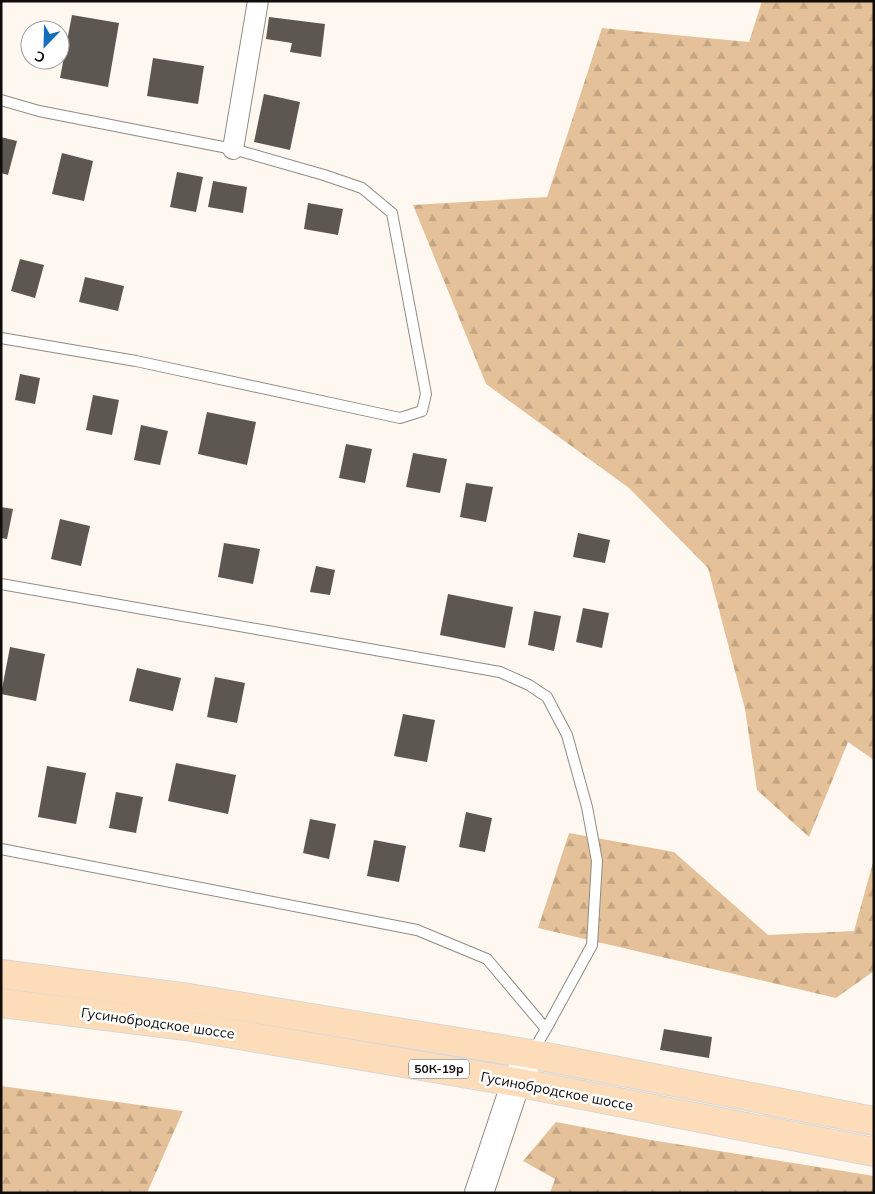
<svg xmlns="http://www.w3.org/2000/svg" width="875" height="1194" font-family="Mulish,sans-serif">
<style>
.forest{fill:url(#forest-firs)}
.building{fill:#5d5751}
.lines{fill:none;stroke-linecap:round;stroke-linejoin:round}
.lane-casing{stroke:#918a83;stroke-width:12}
.street-casing{stroke:#918a83;stroke-width:22}
.secondary-casing{stroke:#918a83;stroke-width:30}
.primary-casing{stroke:#d9d8d8;stroke-width:30}
.lane{stroke:#fff;stroke-width:10}
.street{stroke:#fff;stroke-width:20}
.secondary{stroke:#fff;stroke-width:28}
.primary{stroke:#fdddb9;stroke-width:28}
.labels{text-anchor:middle;stroke-width:5;stroke-linejoin:round;paint-order:stroke}
.shield{fill:#fff;stroke:#575554;stroke-width:1}
.shield-label{font-size:12px;font-weight:bold;fill:#0f0c0a}
.street-label{font-size:14px;fill:#0f0c0a;stroke:#fff}
</style>
<defs>
<pattern id="forest-firs" width="22" height="20" patternUnits="userSpaceOnUse" patternTransform="scale(1.25)"><rect width="22" height="20" fill="#e5c199"/><path d="M5 1l3.5 6h-7zM16 11l3.5 6h-7z" fill="#c3a582"/></pattern>
</defs>
<rect width="100%" height="100%" fill="#fff8f0"/>
<path class="forest" d="M762 1H874V760L848 742 809 837 757 790 745 709 708 568 629 488 486 384 413 205 547 197 602 28 749 42Z
M569 833 674 852 768 935 854 931 874 859V971L836 998 538 928Z
M1 1086 183 1111 147 1193H1Z
M556 1122 651 1140 874 1176V1193H550L555 1179 523 1161Z"/>
<path class="building" d="M72 15 119 23 108 87 60 78Z
M269 17 325 24 321 57 290 52 292 43 266 39Z
M153 58 204 66 198 104 147 96Z
M264 94 300 102 290 150 254 142Z
M1 137 17 141 8 175 1 173Z
M62 153 93 161 84 201 52 194Z
M177 172 203 177 196 212 170 207Z
M213 181 247 187 243 213 208 207Z
M308 203 343 209 338 235 304 229Z
M20 259 44 265 35 298 11 291Z
M85 277 124 286 118 311 79 302Z
M20 374 40 378 35 404 15 400Z
M93 395 119 400 112 435 86 430Z
M207 412 256 422 247 465 198 454Z
M141 425 168 431 160 465 134 460Z
M346 444 372 449 365 483 339 478Z
M413 453 447 459 440 493 406 487Z
M466 483 493 487 486 522 460 517Z
M1 507 13 509 7 539 1 538Z
M60 519 90 526 81 566 51 559Z
M578 533 610 540 605 563 573 557Z
M224 543 260 549 253 584 218 577Z
M316 566 335 570 330 595 310 592Z
M448 594 513 607 505 648 440 635Z
M583 608 609 613 602 648 576 642Z
M534 611 561 616 554 651 528 645Z
M10 647 45 654 36 701 1 694Z
M137 668 181 678 173 711 129 701Z
M215 677 245 683 237 723 207 717Z
M403 714 435 720 427 762 394 756Z
M176 763 236 775 228 814 168 801Z
M47 766 86 773 76 824 38 817Z
M116 792 143 797 136 833 109 828Z
M466 812 492 818 485 852 459 847Z
M310 819 336 824 329 859 303 853Z
M374 840 406 846 399 882 367 876Z
M664 1029 712 1037 709 1058 660 1050Z"/>
<g class="lines">
<g class="lane-casing">
<path id="lane" d="M1 100 39 111 233 149 324 175 362 188 392 213 426 394 422 411 400 418 136 361 1 338
M1 584 500 672 529 685 547 697 567 735 587 807 597 861 592 945 546 1029
M1 849 417 930 487 959 546 1029 532 1053"/>
</g>
<g class="street-casing">
<path id="street" d="M233 149 258 1"/>
</g>
<g class="secondary-casing">
<path id="secondary" d="M479 1193 516 1082 531 1054"/>
</g>
<g class="primary-casing">
<path id="primary" d="M1 974 189 998 531 1054 874 1121
M1 1003 186 1026 516 1082 874 1152"/>
</g>
<use href="#lane" class="lane"/>
<use href="#street" class="street"/>
<use href="#secondary" class="secondary"/>
<use href="#primary" class="primary"/>
</g>
<g class="labels">
<rect class="shield" x="409" y="1059.5" width="60" height="19" rx="4"/>
<g class="shield-label">
<text x="439" y="1073">50К-19р</text>
</g>
<g class="street-label">
<text transform="translate(158 1023) rotate(8)" y="5">Гусинобродское шоссе</text>
<text transform="translate(557 1091) rotate(11)" y="5">Гусинобродское шоссе</text>
</g>
</g>
<rect width="875" height="1194" fill="none" stroke="#0f0c0a" stroke-width="5"/>
<g transform="translate(45 45) rotate(203)"><circle r="24" fill="#ffffff" stroke="#9f9e9d"/>
<path d="M0-4L9 19L0 12L-9 19Z" fill="#126ebb"/>
<text y="-8" font-size="14" font-weight="bold" text-anchor="middle" fill="#0f0c0a">С</text>
</g>
</svg>
